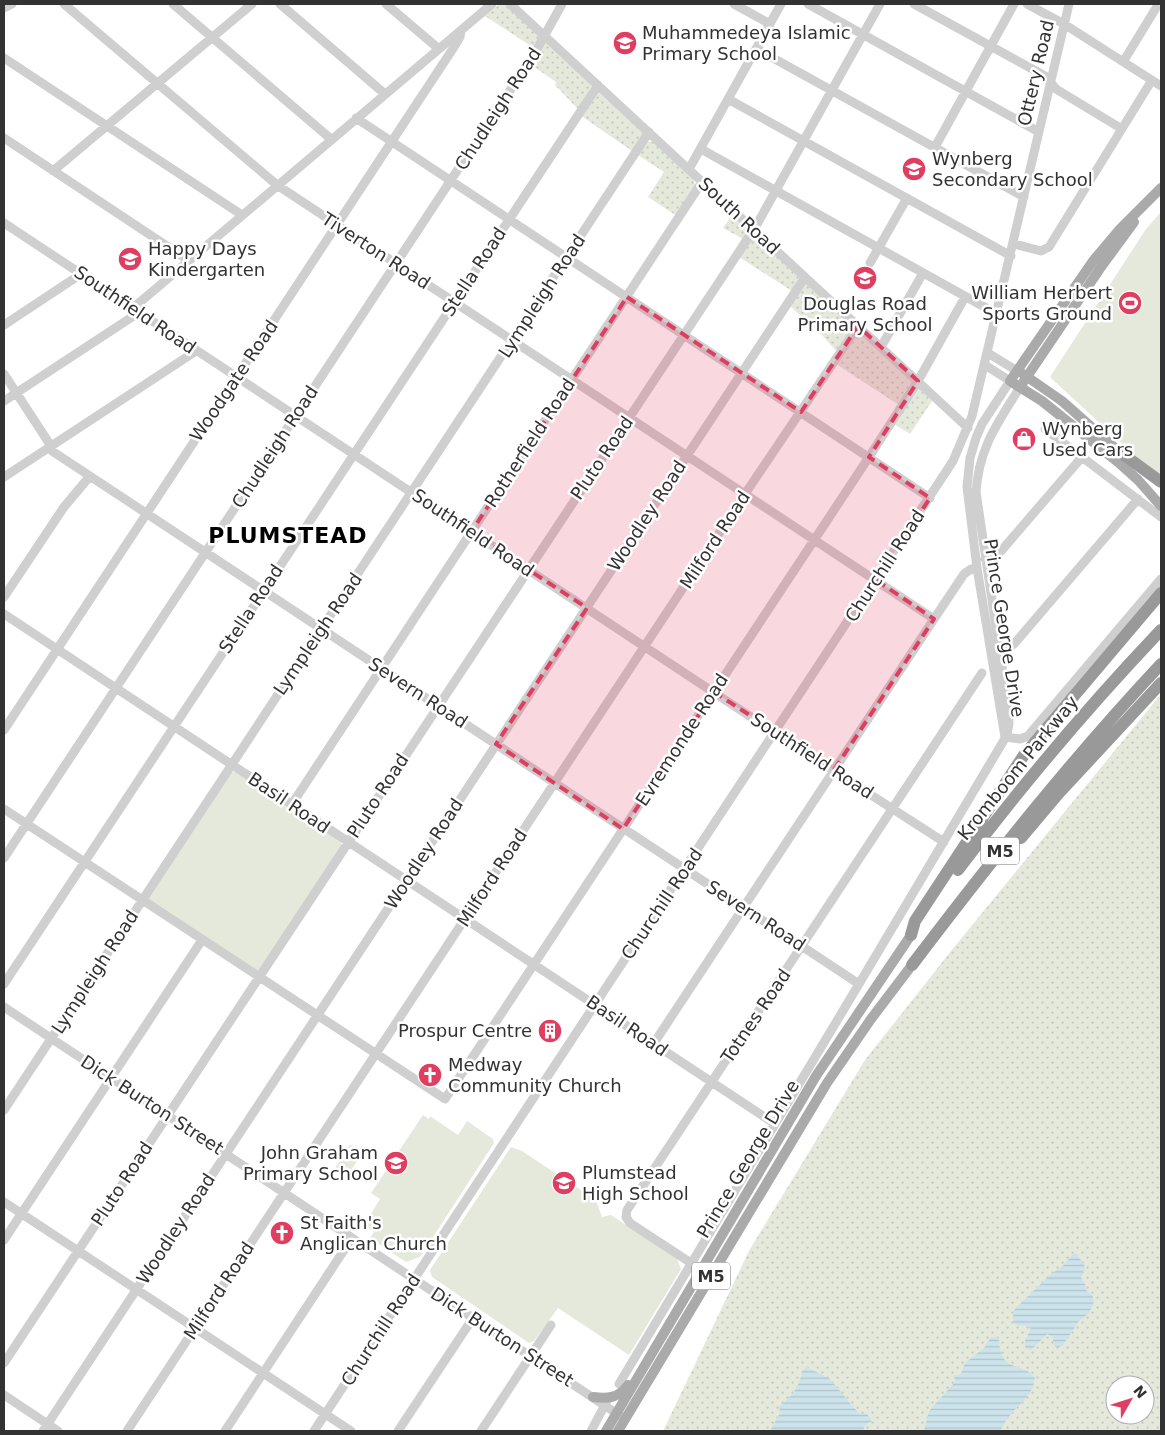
<svg xmlns="http://www.w3.org/2000/svg" width="1165" height="1435" font-family="'DejaVu Sans',sans-serif">
<style>
.grass{fill:url(#grass-dots);fill-rule:evenodd}
.green{fill:#e4e9dc}
.water{fill:url(#water-rules)}
.lines{fill:none;stroke-linecap:round;stroke-linejoin:round}
.minor{stroke:#cfcfcf;stroke-width:9}
.major{stroke:#aaa;stroke-width:10}
.highway{stroke:#999;stroke-width:12}
.marked{fill:#e03e60;fill-opacity:0.2;stroke:#e03e60;stroke-width:4;stroke-dasharray:10 6;stroke-linejoin:round}
.labels{text-anchor:middle;stroke-width:5;stroke-linejoin:round;paint-order:stroke}
.shield{fill:#fff;stroke:#707070;stroke-width:1}
.shield-label{font-size:16px;font-weight:bold;fill:#323232}
.poi-label{font-size:18px;fill:#323232;stroke:#fff;text-anchor:start}
.street-label{font-size:18px;fill:#323232;stroke:#fff}
.district-label{font-size:22px;font-weight:bold;letter-spacing:1px;fill:#000;stroke:#fff}
</style>
<defs>
<pattern id="grass-dots" width="8" height="8" patternUnits="userSpaceOnUse" patternTransform="scale(1.25)"><rect width="8" height="8" fill="#e4e9dc"/><path d="M2 2h.1M6 6h.1" fill="none" stroke="#c4c8bd" stroke-width="1.8" stroke-linecap="round"/></pattern>
<pattern id="water-rules" width="6" height="5" patternUnits="userSpaceOnUse" patternTransform="scale(1.25)"><rect width="6" height="5" fill="#cce3eb"/><path d="M0 2.5h6" fill="none" stroke="#b0c3ca"/></pattern>
</defs>
<rect width="100%" height="100%" fill="#fff"/>
<path class="grass" d="M499 4H504L540 37 534 48 485 16Z
M545 43 592 85 578 109 555 85 556 82 530 64Z
M598 92 642 131 643 134 632 151 580 115Z
M647 141 653 142 693 179 696 187 677 216 648 197 664 172 638 155Z
M732 215 746 228V235L743 239 723 228Z
M750 239H758L799 277 792 291 739 257Z
M807 283 853 327 837 352 822 335 789 305 803 285Z
M858 332 914 383 899 405 836 364Z
M918 387 932 401 910 434 894 424Z
M1161 694V1431H663L750 1249 865 1060 951 951ZM1115 1385H1145V1415H1115Z"/>
<path class="green" d="M1161 212V474L1146 466 1050 377 1146 229Z
M233 772H235L341 841 342 847 257 974 146 900 231 773Z
M423 1115 429 1119 430 1116 458 1135 467 1121 493 1139 494 1143 420 1257 406 1262 370 1238 374 1232 364 1225 380 1199 371 1193Z
M350 1145 362 1154 347 1176 335 1168Z
M511 1147 522 1151 593 1198 597 1203 602 1217 611 1215 677 1259 681 1269 629 1355 558 1308 534 1341 529 1343 432 1277 430 1270Z"/>
<path class="water" d="M1073 1254H1077L1085 1267 1081 1278 1085 1284 1086 1290 1093 1296V1304L1089 1313 1079 1321 1063 1345 1057 1348 1053 1344V1337L1047 1334 1031 1350 1025 1347V1340L1031 1329 1024 1325 1019 1326 1013 1323V1311L1050 1275 1064 1265Z
M991 1337 999 1338C1000 1375 1021 1360 1035 1378 1033 1395 1021 1402 1011 1414 1006 1419 1003 1426 1000 1431H924L929 1411 956 1381 953 1376 961 1374 965 1363 984 1348Z
M807 1367 830 1379 855 1409 861 1414H867L872 1421 865 1425 863 1431H770L780 1413 779 1406C790 1400 801 1384 802 1371Z"/>
<g class="lines">
<path class="minor" d="M64 4 277 185 934 619
M173 4 331 139
M280 4 385 94
M386 4 439 49
M510 4 968 428
M734 4 770 24
M808 4 1039 132
M914 4 1045 76 1056 89 1122 129
M1027 4 1064 24 1161 86
M4 8 12 4
M757 49 1024 197
M4 58 242 215
M1123 62 1156 8
M728 99 1011 256
M356 118 930 498
M4 138 188 260
M935 147 1014 4
M701 149 997 314
M689 169 781 4
M53 171 252 4
M4 223 775 733 944 842
M1014 244 1041 251 1049 247 1152 80
M870 263 907 198
M133 308 492 4
M4 325 81 274
M881 347 923 273
M988 353 1017 371
M985 365 1010 381 982 424 976 438 970 458 967 487 977 568 1005 737
M4 374 49 443 52 451 859 984
M4 401 132 317 138 311
M1045 429 1161 517
M4 477 196 351
M985 559 995 556 1001 551 1082 457
M4 597 64 507 90 476
M4 614 775 1124
M1000 651 1014 644 1138 499
M4 730 454 47 460 37 461 30
M1005 737 1020 739 1028 736 1161 579
M292 804 702 182
M4 809 445 1099 869 457 918 381 965 297
M4 858 536 51 562 4
M4 984 598 85
M4 1007 622 1417
M654 1043 934 619 964 574 971 569
M4 1110 649 132
M4 1202 351 1431
M4 1240 202 940
M691 1263 630 1223 626 1217 627 1210 982 673
M4 1363 756 226 880 4
M619 1384 859 984 1007 735 1009 723 1008 708 976 492C979 447 998 423 1020 387
M4 1395 58 1431
M43 1431 805 277
M127 1431 745 494 858 326
M225 1431 352 1238
M314 1431 953 461 972 416 1069 4
M398 1431 473 1318
M481 1431 551 1325
M591 1431 607 1401"/>
<path class="major" d="M1161 188 1120 229 1093 261 1010 381 1042 401 1118 462 1138 480 1161 506
M1023 374 1062 401 1124 456
M1020 387 1101 267 1134 222
M593 1397C608 1399 619 1398 628 1385
M606 1431 816 1076 911 935
M618 1431 827 1083 871 1019 912 965"/>
<path class="highway" d="M1120 452 1161 482
M1021 838 1059 793 1161 683
M958 870C1021 786 1089 706 1161 630
M911 935 915 921 1024 755 1161 593
M912 965C991 861 1072 759 1161 664"/>
</g>
<path class="marked" d="M627 297 801 412 858 326 918 381 869 457 930 498 876 580 934 619 834 770 714 692 623 829 496 744 587 608 471 532Z"/>
<defs>
<g id="school-disc" transform="scale(1.25)"><circle r="9.5" fill="#e03e60" stroke="#fff"/><path d="M0-5L7-2L0 1L-7-2ZM-4 1L0 2.5L4 1V4Q0 6-4 4Z" fill="#fff"/></g>
<g id="stadium-disc" transform="scale(1.25)"><circle r="9.5" fill="#e03e60" stroke="#fff"/><path d="M0-5a6.5 5 0 1 0 0 10a6.5 5 0 1 0 0-10ZM-3.5-1.8h7v3.6h-7Z" fill="#fff"/></g>
<g id="shop-disc" transform="scale(1.25)"><circle r="9.5" fill="#e03e60" stroke="#fff"/><path d="M-5-2.5h2.3a2.7 3.5 0 0 1 5.4 0H5L5.5 6h-11ZM-1.5-2.5h3a1.5 2.3 0 0 0-3 0Z" fill="#fff"/></g>
<g id="building-disc" transform="scale(1.25)"><circle r="9.5" fill="#e03e60" stroke="#fff"/><path d="M-4-6H4V6H1V3H-1V6H-4ZM-2.5-4.3h1.7v1.8h-1.7ZM.8-4.3h1.7v1.8H.8ZM-2.5-1h1.7V.8h-1.7ZM.8-1h1.7V.8H.8Z" fill="#fff"/></g>
<g id="church-disc" transform="scale(1.25)"><circle r="9.5" fill="#e03e60" stroke="#fff"/><path d="M-1.2-6h2.4v3.5h3.3v2.4h-3.3V6h-2.4V-.1h-3.3v-2.4h3.3Z" fill="#fff"/></g>
</defs>
<g fill-rule="evenodd">
<use href="#school-disc" x="625" y="43"/>
<use href="#school-disc" x="914" y="169"/>
<use href="#school-disc" x="130" y="259"/>
<use href="#school-disc" x="865" y="278"/>
<use href="#stadium-disc" x="1130" y="303"/>
<use href="#shop-disc" x="1024" y="439"/>
<use href="#building-disc" x="550" y="1031"/>
<use href="#church-disc" x="430" y="1075"/>
<use href="#school-disc" x="396" y="1163"/>
<use href="#school-disc" x="564" y="1183"/>
<use href="#church-disc" x="282" y="1233"/>
</g>
<g class="labels">
<g class="shield">
<rect x="981" y="837.5" width="38" height="27" rx="4"/>
<rect x="692" y="1262.5" width="38" height="27" rx="4"/>
</g>
<g class="shield-label">
<text x="1000" y="857">M5</text>
<text x="711" y="1282">M5</text>
</g>
<g class="poi-label">
<text x="642" y="39">Muhammedeya Islamic<tspan x="642" dy="21">Primary School</tspan></text>
<text x="932" y="165">Wynberg<tspan x="932" dy="21">Secondary School</tspan></text>
<text x="148" y="255">Happy Days<tspan x="148" dy="21">Kindergarten</tspan></text>
<text x="1112" y="299" text-anchor="end">William Herbert<tspan x="1112" dy="21">Sports Ground</tspan></text>
<text x="865" y="310" text-anchor="middle">Douglas Road<tspan x="865" dy="21">Primary School</tspan></text>
<text x="1042" y="435">Wynberg<tspan x="1042" dy="21">Used Cars</tspan></text>
<text x="532" y="1037" text-anchor="end">Prospur Centre</text>
<text x="448" y="1071">Medway<tspan x="448" dy="21">Community Church</tspan></text>
<text x="378" y="1159" text-anchor="end">John Graham<tspan x="378" dy="21">Primary School</tspan></text>
<text x="582" y="1179">Plumstead<tspan x="582" dy="21">High School</tspan></text>
<text x="300" y="1229">St Faith's<tspan x="300" dy="21">Anglican Church</tspan></text>
</g>
<g class="street-label">
<text transform="translate(1036 73) rotate(-77)" y="6">Ottery Road</text>
<text transform="translate(498 109) rotate(-57)" y="6">Chudleigh Road</text>
<text transform="translate(739 216) rotate(43)" y="6">South Road</text>
<text transform="translate(376 251) rotate(33)" y="6">Tiverton Road</text>
<text transform="translate(474 272) rotate(-57)" y="6">Stella Road</text>
<text transform="translate(542 296) rotate(-57)" y="6">Lympleigh Road</text>
<text transform="translate(135 310) rotate(34)" y="6">Southfield Road</text>
<text transform="translate(234 381) rotate(-56)" y="6">Woodgate Road</text>
<text transform="translate(530 443) rotate(-57)" y="6">Rotherfield Road</text>
<text transform="translate(275 447) rotate(-57)" y="6">Chudleigh Road</text>
<text transform="translate(602 458) rotate(-56)" y="6">Pluto Road</text>
<text transform="translate(647 516) rotate(-57)" y="6">Woodley Road</text>
<text transform="translate(473 533) rotate(34)" y="6">Southfield Road</text>
<text transform="translate(715 540) rotate(-57)" y="6">Milford Road</text>
<text transform="translate(885 566) rotate(-57)" y="6">Churchill Road</text>
<text transform="translate(251 609) rotate(-57)" y="6">Stella Road</text>
<text transform="translate(1004 628) rotate(81)" y="6">Prince George Drive</text>
<text transform="translate(318 634) rotate(-56)" y="6">Lympleigh Road</text>
<text transform="translate(418 693) rotate(33)" y="6">Severn Road</text>
<text transform="translate(682 740) rotate(-57)" y="6">Evremonde Road</text>
<text transform="translate(812 756) rotate(33)" y="6">Southfield Road</text>
<text transform="translate(1018 768) rotate(-51)" y="6">Kromboom Parkway</text>
<text transform="translate(378 796) rotate(-57)" y="6">Pluto Road</text>
<text transform="translate(289 803) rotate(34)" y="6">Basil Road</text>
<text transform="translate(424 854) rotate(-57)" y="6">Woodley Road</text>
<text transform="translate(492 878) rotate(-57)" y="6">Milford Road</text>
<text transform="translate(662 904) rotate(-56)" y="6">Churchill Road</text>
<text transform="translate(756 916) rotate(33)" y="6">Severn Road</text>
<text transform="translate(95 972) rotate(-57)" y="6">Lympleigh Road</text>
<text transform="translate(756 1016) rotate(-56)" y="6">Totnes Road</text>
<text transform="translate(627 1026) rotate(34)" y="6">Basil Road</text>
<text transform="translate(152 1105) rotate(33)" y="6">Dick Burton Street</text>
<text transform="translate(748 1159) rotate(-59)" y="6">Prince George Drive</text>
<text transform="translate(122 1184) rotate(-57)" y="6">Pluto Road</text>
<text transform="translate(176 1229) rotate(-57)" y="6">Woodley Road</text>
<text transform="translate(219 1291) rotate(-57)" y="6">Milford Road</text>
<text transform="translate(381 1330) rotate(-57)" y="6">Churchill Road</text>
<text transform="translate(502 1337) rotate(33)" y="6">Dick Burton Street</text>
</g>
<g class="district-label">
<text x="288" y="543">PLUMSTEAD</text>
</g>
</g>
<rect width="1165" height="1435" fill="none" stroke="#323232" stroke-width="10"/>
<g transform="translate(1130 1400) rotate(51)"><circle r="24" fill="#ffffff" stroke="#adadad"/>
<path d="M0-4L9 19L0 12L-9 19Z" fill="#e03e60"/>
<text y="-8" font-size="14" font-weight="bold" text-anchor="middle" fill="#323232">N</text>
</g>
</svg>
